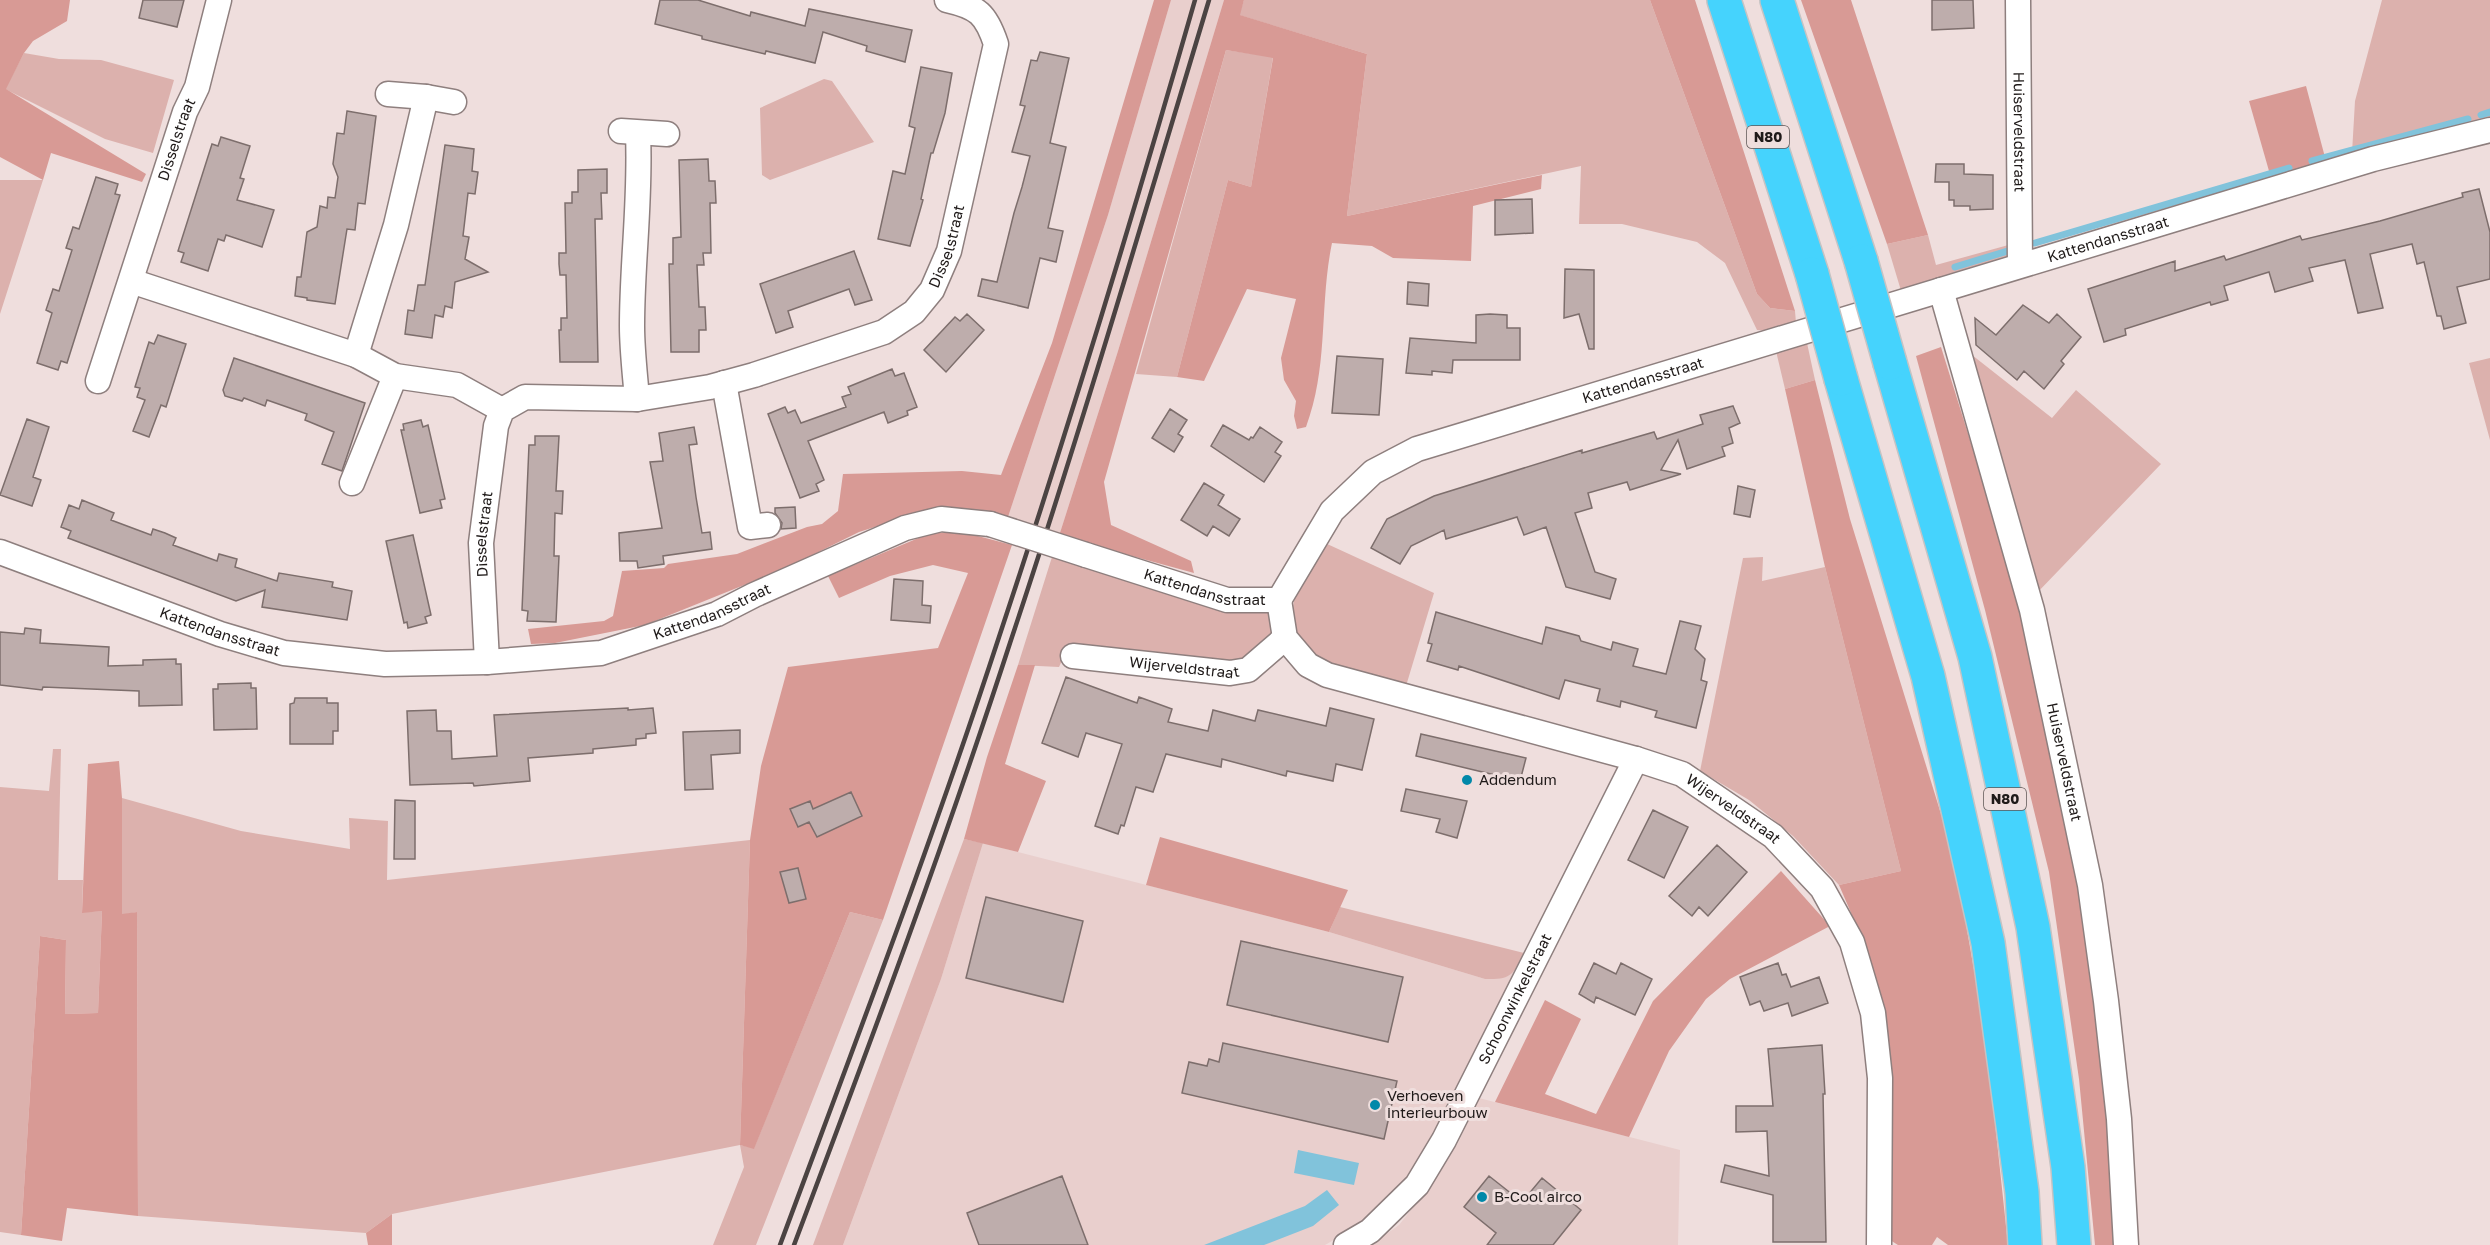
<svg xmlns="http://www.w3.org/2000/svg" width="2490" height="1245" font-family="'Golos Text',sans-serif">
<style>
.built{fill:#e9cfcd}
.green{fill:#dcb1ad}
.forest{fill:#d89a95}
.water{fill:#81c3db}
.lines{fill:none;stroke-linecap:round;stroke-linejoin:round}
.stream{stroke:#81c3db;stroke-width:7}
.building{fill:#beadac;stroke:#7d6e6c;stroke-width:1.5}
.minor-casing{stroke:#8e7f7e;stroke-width:27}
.highway-casing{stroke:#c5c3c3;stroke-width:36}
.minor{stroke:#fff;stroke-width:24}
.highway{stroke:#45d3fd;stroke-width:33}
.rail{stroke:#4b4342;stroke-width:4.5}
.minor-bridge-casing{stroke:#8e7f7e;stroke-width:27;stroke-linecap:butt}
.highway-bridge-casing{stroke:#c5c3c3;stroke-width:36;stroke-linecap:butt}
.minor-bridge{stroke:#fff;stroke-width:24}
.highway-bridge{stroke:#45d3fd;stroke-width:33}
.poi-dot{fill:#0088a9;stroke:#efdedd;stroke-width:2}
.labels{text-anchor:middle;stroke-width:6;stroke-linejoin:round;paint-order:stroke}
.shield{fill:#efdedd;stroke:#5d5554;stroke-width:1.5}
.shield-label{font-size:14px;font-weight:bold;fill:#1f1a19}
.street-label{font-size:15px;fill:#1f1a19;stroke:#efdedd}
.poi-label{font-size:15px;fill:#1f1a19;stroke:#efdedd;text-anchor:start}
</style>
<rect width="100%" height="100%" fill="#efdedd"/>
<path class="built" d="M1171 0H1224L1118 351 1059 536 1007 520 1108 215Z
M983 843 1329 932 1485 979 1517 970 1436 1132 1415 1167 1393 1195 1373 1214 1353 1229 1325 1245H843L941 979Z
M1479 1098 1680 1150 1678 1245H1371L1399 1225 1425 1192 1458 1143Z"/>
<path class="green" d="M1244 0H1650L1757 294 1770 308 1795 311 1796 323 1771 331 1757 330 1725 263 1697 242 1622 224H1579L1581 166 1347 216 1367 54 1239 15Z
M2382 0H2490V118L2352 153 2355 101Z
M1226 50 1273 57 1251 187 1228 180 1177 377 1136 374Z
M24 53 59 59 101 60 174 80 153 153 105 139 5 89Z
M824 79 832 81 874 142 770 180 762 175 760 108Z
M0 180H43L0 314Z
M1928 235 1936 265 2012 244 2011 258 1902 294 1887 244Z
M1807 343 1815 380 1785 389 1776 351Z
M1972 355 2052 418 2076 390 2161 464 2035 595 1960 365Z
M2490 358V440L2469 363Z
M1325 543 1434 593 1406 686C1363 675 1288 669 1293 608 1295 585 1314 562 1325 543Z
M1052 557 1215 609 1248 611 1266 609 1271 614 1276 635 1239 664 1069 646 1059 667 1018 665Z
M1763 557 1762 581 1825 567 1901 871 1839 885 1793 836 1749 800 1700 771 1743 558Z
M53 749H61L58 880H83L82 912 102 911 98 1013 65 1014 66 940 40 936 21 1235 0 1232V787L49 791Z
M122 798 241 831 350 849 349 818 388 821 387 880 750 840 740 1145 754 1148 850 912 883 920 756 1245H713L744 1167 740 1145 392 1214 366 1233 138 1216 137 912 122 915Z
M964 839 983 843 941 979 843 1245H813Z
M1340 907 1524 953C1514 975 1510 980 1485 979L1329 932Z"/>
<path class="forest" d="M0 0H70L67 21 33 41 24 53 6 89 146 174 142 182 51 153 43 180 0 157Z
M1154 0H1171L1108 215 1007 520 982 510 934 508 859 532 784 569 645 625 555 643 531 644 528 629 604 621 613 616 622 571 664 568 668 564 737 554 807 527 822 524 838 511 843 474 962 471 1001 475 1052 343Z
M1224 0H1244L1240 15 1367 54 1347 216 1542 175 1541 189 1473 206 1471 261 1393 258 1372 246 1332 243C1319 306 1329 365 1306 427L1297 429 1294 416 1296 401 1284 380 1281 358 1296 299 1247 289 1204 381 1177 377 1228 180 1251 187 1273 58 1226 50 1104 482 1111 525 1191 561 1194 573 1059 536 1118 351Z
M1650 0H1695L1795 311 1770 308 1757 294Z
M1801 0H1851L1928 235 1887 244Z
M2306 86 2326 161 2271 178 2249 101Z
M1941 347 2022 607 2084 884 2112 1125 2118 1245H2095L2079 1079 2049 872 1985 610 1916 356Z
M1815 380 1850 519 1954 856 1986 1038 2008 1245H1948L1937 1237 1932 1245H1898L1890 1240 1858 929 1839 885 1901 871 1825 567 1785 389Z
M959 531 1012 545 883 920 850 912 754 1149 740 1145 750 840 761 766 788 667 938 648 968 573 933 565 890 576 839 598 828 576 928 534Z
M1018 665H1035L1005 764 1046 781 1018 852 964 839 987 757Z
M119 761 122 798V914L137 912 138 1216 67 1208 62 1241 21 1235 40 936 66 940 65 1014 98 1013 102 911 82 913 88 764Z
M1160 837 1348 890 1329 932 1146 885Z
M1781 871 1830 926 1730 979 1706 999 1669 1051 1629 1137 1495 1102 1545 1000 1581 1019 1545 1094 1596 1114 1653 1001Z
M392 1214V1245H368L366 1233Z"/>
<path class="water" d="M1298 1150 1359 1163 1354 1185 1294 1173Z
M1327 1190 1339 1205 1313 1226 1264 1245H1204L1305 1206Z"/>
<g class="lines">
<path class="stream" d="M2481 115 2490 112
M2312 161 2468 119
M2035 243 2289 168
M1955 267 2011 250 2014 245"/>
</g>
<path class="building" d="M143 0H184L177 27 139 18Z
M660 0H698L750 16 751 12 805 26 809 9 912 30 905 62 866 51 867 46 823 32 815 63 766 51 765 54 719 43 702 39V36L655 24Z
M1932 0H1973L1974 28 1932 30Z
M1040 52 1069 58 1050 143 1066 147 1048 228 1063 231 1056 262 1040 258 1028 308 978 296 982 279 997 282 1014 213 1022 187 1030 156 1012 152 1025 106 1020 105 1031 60 1037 61Z
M921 67 952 73 945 113 933 153H931L921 199 923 200 910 246 878 239 893 171 905 174 915 128 909 126Z
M347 111 376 116 365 204 358 203 355 230 347 229 335 304 307 300V298L295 296 297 277H301L307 232 317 227 320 206 327 208 328 197 335 198 338 177 333 164 337 133 344 134Z
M221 137 250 146 240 178 244 179 237 200 274 210 262 247 226 235 224 241 218 239 208 271 181 262 184 253 178 251 212 144 218 146Z
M445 145 474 149 472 171 478 172 475 194 468 193 463 236 469 237 465 259 488 272 455 282 452 308 445 306 443 317 435 315 432 338 405 334 408 310 414 311 418 285H425Z
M708 159 709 181H715L716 203H710L711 253H703L704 265H697L699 307H705L706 330H699V352H671L669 264H673V238L681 237 679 160Z
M1936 164H1964V174L1993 175V209L1970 210V206H1954V200H1949V182H1935Z
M607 169V193H601L602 219H595L598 362H560L559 330H561V318H567L566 275H560L559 264V253H566L565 203H572V192H578V170Z
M96 177 118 184 115 194 120 195 67 363 61 361 58 370 37 363 52 313 46 310 53 289 59 291 72 250 66 248 73 227 79 229Z
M2479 189 2490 232V279L2457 287 2466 323 2444 329 2441 316H2437L2424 262 2417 264 2412 244 2370 254 2383 308 2358 313 2345 260 2309 268 2313 281 2275 292 2269 272 2224 286 2228 300 2211 305 2210 302 2125 329 2126 335 2104 342 2088 289 2175 261V271L2224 256 2226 260 2300 236 2302 240 2380 221 2463 197 2462 193Z
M1532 199 1533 233 1495 235V200Z
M854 251 872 300 855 305 849 289 788 311 793 327 776 333 760 284Z
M1565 269 1594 270V349H1589L1579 314 1564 318Z
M1408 282 1429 284 1428 306 1407 304Z
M2023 305 2049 323 2057 314 2081 337 2061 361 2064 364 2044 389 2024 371 2017 380 1976 345 1975 318 1996 335Z
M967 314 984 330 946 372 924 350 955 317 960 321Z
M1490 314 1507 315V328H1520V360H1453L1452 373 1432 371V375L1406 373 1410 338 1476 343V315Z
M158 335 186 344 166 407 161 405 149 437 133 431 145 400 137 397 140 388 135 387 149 342 154 344Z
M1337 356 1383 359 1379 415 1332 413Z
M234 358 365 403 342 471 322 464 334 432 305 420 307 414 267 400 265 406 244 398 242 401 225 396 223 390Z
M892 369 895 376 904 373 917 407 907 411 908 415 888 423 884 412 808 441 824 480 816 484 819 491 800 498 768 414 785 407 788 413 795 410 801 423 846 407 842 397 851 394 848 387Z
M1733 406 1740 423 1729 428 1733 443 1722 447 1725 456 1687 469 1678 440 1661 470 1681 474 1630 490 1627 482 1588 493 1592 508 1575 513 1595 572 1616 579 1610 599 1566 587 1546 527 1524 535 1517 517 1446 539 1444 530 1411 546 1400 564 1371 548 1387 519 1434 496 1582 450V453L1654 432 1657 439 1703 424 1700 415Z
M1170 409 1187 420 1178 434 1183 437 1174 452 1152 438Z
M27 419 49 427 33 477 41 480 32 506 0 495Z
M421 420 423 427 428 425 445 499 440 500 442 508 420 513 401 430H404L403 424Z
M1223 425 1249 440 1251 437 1253 438 1260 427 1282 442 1275 452 1281 456 1264 482 1211 446Z
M694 427 697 444 689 445 696 497 702 533 710 532 712 549 663 556 664 564 638 568 637 561H620L619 533 662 528 650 462 663 461 659 433Z
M535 436H559L556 491H563L562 514 555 513 554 556H559L556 622 527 621 528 611 522 610 529 445H535Z
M1204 483 1224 495 1218 505 1240 519 1229 536 1213 526 1207 536 1181 520Z
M1738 486 1755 490 1750 517 1734 514Z
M82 500 114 513 111 520 151 535 153 529 165 533 176 538 173 545 217 561 219 554 237 559 235 567 277 581 279 573 333 582 332 587 352 591 347 620 262 607 265 590 236 601 68 538 71 531 61 527 69 505 79 509Z
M795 507 796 528 781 529 782 523 775 513V508Z
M413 535 431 615 425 617 427 623 408 628 407 622 404 623 386 541Z
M894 579 923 581 922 605 931 606 930 623 891 620Z
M1436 612 1542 644 1546 627 1579 636 1581 641 1611 650 1613 642 1638 649 1633 666 1666 674 1680 621 1701 626 1695 649 1705 659 1701 680 1707 682 1696 728 1655 717 1657 711 1621 701 1620 707 1597 701 1600 689 1565 680 1559 699 1459 666 1458 670 1427 661 1432 644 1428 643Z
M25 628 41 630 40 643 109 647 108 666 143 665V660L176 659V664H181L182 705 139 706V691L43 687 42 690 0 685V632L24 634Z
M1066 677 1137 703 1139 697 1172 709 1168 722 1208 731 1213 710 1255 721 1258 710 1326 726 1330 708 1374 719 1362 770 1336 764 1333 781 1287 771 1286 776 1222 759 1221 767 1166 754 1153 792 1136 787 1124 826 1121 825 1118 834 1095 826 1122 744 1086 733 1078 757 1042 743Z
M251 683V688H256L257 729 214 730 213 689H218V684Z
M295 698H327V703H338V731H333V744H290V704L294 703Z
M628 708V710L653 708 656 733 646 734V738L636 739V745L593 749V753L528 758 530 781 474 786 473 783 410 785 407 711 436 710 437 731H451L452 759 497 756 494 715Z
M740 730V753L711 755 713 789 685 790 683 732Z
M1421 734 1526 758 1520 781 1416 756Z
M1406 789 1467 801 1457 838 1436 832 1440 819 1401 811Z
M851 792 862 816 817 837 809 822 798 827 790 809 810 801 813 809Z
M395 800 415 801V859H394Z
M1653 810 1688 827 1664 878 1628 860Z
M1717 845 1747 872 1708 916 1699 907 1692 916 1669 896Z
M798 868 806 899 789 903 780 872Z
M986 897 1083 921 1063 1002 966 978Z
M1241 941 1403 977 1388 1042 1227 1005Z
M1594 963 1616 974 1621 963 1652 979 1635 1015 1596 997 1594 1003 1579 994Z
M1778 963 1782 975 1786 974 1791 987 1819 977 1828 1003 1792 1016 1788 1003 1764 1011 1760 1001 1750 1005 1740 977Z
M1223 1043 1397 1081 1384 1139 1182 1093 1189 1062 1207 1066 1209 1059 1219 1062Z
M1822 1045 1825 1094H1823L1826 1242H1773V1195L1721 1182 1725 1165 1769 1176 1767 1131 1736 1132V1106H1773L1768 1049Z
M1062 1176 1088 1245H979L967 1213Z
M1489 1176 1522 1202 1542 1178 1581 1210 1553 1245H1487L1496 1233 1464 1207Z"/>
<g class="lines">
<g class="minor-casing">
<g id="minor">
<path id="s1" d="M2018 0 2020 265"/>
<path d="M388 94 426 97 454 102"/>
<path d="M621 131 667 134"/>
<path d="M131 281 356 355 395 376 457 385 502 410"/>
<path id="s2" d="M1941 290 2032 610 2090 885 2106 1001 2119 1119 2126 1245"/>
<path d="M356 355 396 225 426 97"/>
<path id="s3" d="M98 381 185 112 197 87 219 0"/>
<path d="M724 383 750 527 768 525"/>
<path d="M637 399C635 374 632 350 632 326 632 261 641 198 638 134"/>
<path d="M352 483 395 376"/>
<path id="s4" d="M0 552 220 634 284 653 385 664 487 662 601 653 717 614 754 595 905 528 941 519 990 524"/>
<path id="s5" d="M1086 555 1227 600H1279L1332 511 1373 472 1417 449 2373 159 2490 130"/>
<path id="s6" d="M1279 600 1285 638 1308 665 1327 675 1636 759 1682 774 1773 836 1822 888 1852 942 1873 1013 1880 1078 1879 1245"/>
<path id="s7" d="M1073 656 1230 673 1248 670 1285 638"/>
<path id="s8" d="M487 662 481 543 496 426 502 410 525 397 637 399 710 387 754 375 884 332 914 312 932 290 949 251 996 44C986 14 978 7 947 0"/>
<path id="s9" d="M1346 1245 1370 1231 1417 1185 1444 1140 1636 759"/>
</g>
</g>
<g class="highway-casing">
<path id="highway" d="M1724 0 1812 274
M1777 0 1861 261
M1890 363 1975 657 2033 927 2068 1167 2074 1245
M1841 379 1928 676 1988 943 2022 1192 2025 1245"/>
</g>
<use href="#minor" class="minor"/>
<use href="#highway" class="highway"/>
<path class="rail" d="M780 1245C855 1043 932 842 999 637 1069 426 1134 213 1195 0
M794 1245C869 1046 944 846 1010 643 1081 430 1144 215 1209 0"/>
<g class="minor-bridge-casing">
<path id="minor-bridge" d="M990 524 1086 555"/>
</g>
<g class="highway-bridge-casing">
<path id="highway-bridge" d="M1861 261 1890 363
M1812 274 1841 379"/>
</g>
<use href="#minor-bridge" class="minor-bridge"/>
<use href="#highway-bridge" class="highway-bridge"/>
</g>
<g class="poi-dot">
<circle cx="1467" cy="780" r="6"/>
<circle cx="1375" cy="1105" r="6"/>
<circle cx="1482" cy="1197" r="6"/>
</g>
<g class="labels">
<g class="shield">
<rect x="1747" y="126" width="42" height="22" rx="4.5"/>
<rect x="1984" y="788" width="42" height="22" rx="4.5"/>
</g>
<g class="shield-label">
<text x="1768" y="142">N80</text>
<text x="2005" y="804">N80</text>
</g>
<g class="street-label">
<text dy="5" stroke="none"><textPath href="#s1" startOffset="132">Huiserveldstraat</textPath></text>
<text dy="5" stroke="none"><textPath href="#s3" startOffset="254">Disselstraat</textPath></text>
<text dy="5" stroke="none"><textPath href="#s5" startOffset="1132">Kattendansstraat</textPath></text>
<text dy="5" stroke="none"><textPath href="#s8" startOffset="760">Disselstraat</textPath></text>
<text dy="5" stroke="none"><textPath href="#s5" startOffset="646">Kattendansstraat</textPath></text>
<text dy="5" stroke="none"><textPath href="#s8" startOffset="128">Disselstraat</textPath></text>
<text dy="5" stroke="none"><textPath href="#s5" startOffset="124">Kattendansstraat</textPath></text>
<text dy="5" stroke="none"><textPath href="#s4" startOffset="738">Kattendansstraat</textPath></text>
<text dy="5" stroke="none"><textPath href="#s4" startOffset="234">Kattendansstraat</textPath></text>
<text dy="5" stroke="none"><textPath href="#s7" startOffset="112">Wijerveldstraat</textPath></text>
<text dy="5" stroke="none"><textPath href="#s2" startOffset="488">Huiserveldstraat</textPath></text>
<text dy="5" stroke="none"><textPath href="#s6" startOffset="526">Wijerveldstraat</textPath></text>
<text dy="5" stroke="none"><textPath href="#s9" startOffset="304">Schoonwinkelstraat</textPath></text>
</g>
<g class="poi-label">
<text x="1479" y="785">Addendum</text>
<text x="1387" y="1101">Verhoeven<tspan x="1387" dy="17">interieurbouw</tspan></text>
<text x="1494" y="1202">B-Cool airco</text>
</g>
</g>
</svg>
